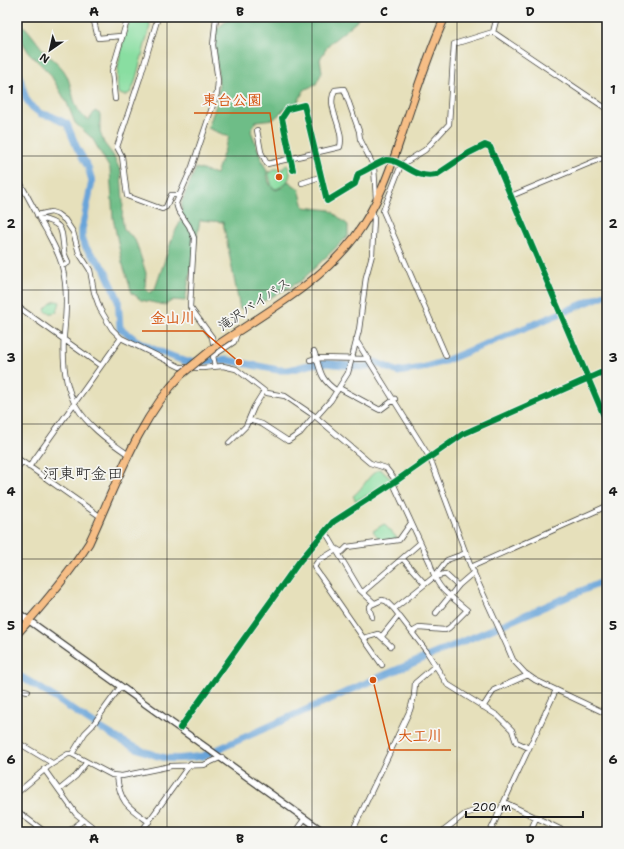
<svg xmlns="http://www.w3.org/2000/svg" width="624" height="849" font-family="'Shantell Sans','Klee One',sans-serif">
<style>
.green{fill:#89dea1;stroke:#527d5e}
.forest{fill:#6ebd87;stroke:#456c52}
.lines{fill:none;stroke-linecap:round;stroke-linejoin:round}
.river{stroke:#69a4d9;stroke-width:7}
.minor-casing{stroke:#3a3934;stroke-width:6}
.tertiary-casing{stroke:#3a3934;stroke-width:8}
.trunk-casing{stroke:#3a3934;stroke-width:9}
.minor{stroke:#fff;stroke-width:4.5}
.tertiary{stroke:#fff;stroke-width:5.5}
.trunk{stroke:#f6be86;stroke-width:7}
.trunk-bridge-casing{stroke:#3a3934;stroke-width:9;stroke-linecap:butt}
.trunk-bridge{stroke:#f6be86;stroke-width:7}
.cycleway-casing{stroke:#f6f6f2;stroke-width:8}
.cycleway{stroke:#00873e;stroke-width:6}
.grid{fill:none;stroke:#1c1c1c;stroke-width:1;stroke-opacity:0.55}
.labels{text-anchor:middle;stroke-width:3.5;stroke-linejoin:round;paint-order:stroke}
.street-label{font-size:14px;fill:#1c1c1c;stroke:#f6f6f2}
.quarter-label{font-size:16px;fill:#1c1c1c;stroke:#f6f6f2}
.leader{fill:none;stroke:#d4530e;stroke-width:1.5}
.callout-dot{fill:#d4530e;stroke:#f6f6f2;stroke-width:1.5}
.callout-label{font-size:15px;text-anchor:middle;font-weight:bold;fill:#d4530e;stroke:#f6f6f2;stroke-width:3.5;stroke-linejoin:round;paint-order:stroke}
.neatline{fill:none;stroke:#1c1c1c;stroke-width:1.5}
.grid-label{font-size:13px;text-anchor:middle;font-weight:bold;fill:#1c1c1c}
</style>
<rect width="100%" height="100%" fill="#f6f6f2"/>
<filter id="ink" filterUnits="userSpaceOnUse"><feTurbulence type="fractalNoise" baseFrequency=".025" numOctaves="2"/><feDisplacementMap in="SourceGraphic" scale="8" xChannelSelector="R" yChannelSelector="G"/><feConvolveMatrix kernelMatrix="1 2 1 2 8 2 1 2 1" color-interpolation-filters="sRGB"/></filter>
<filter id="wash" filterUnits="userSpaceOnUse"><feTurbulence type="fractalNoise" baseFrequency=".012" numOctaves="4" result="noise"/><feDisplacementMap in="SourceGraphic" scale="16" xChannelSelector="R" yChannelSelector="G"/><feGaussianBlur stdDeviation="0.9" result="paint"/><feColorMatrix in="noise" values="0 0 0 0 0 0 0 0 0 0 0 0 0 0 0 0 0 1.4 0 .05"/><feComposite in="paint" operator="in"/></filter>
<g filter="url(#wash)">
<rect width="100%" height="100%" fill="#e6e0bb"/>
<path class="green" d="M138 18 149 20 150 26 135 82 131 92 125 96 118 93C115 69 122 42 130 20Z
M287 165 290 172C290 181 284 186 276 189L272 187 268 171 271 173 274 169H284V166Z
M56 301 60 302 57 312C51 313 47 315 45 309L51 303Z
M380 469 391 479C386 491 366 495 356 501L353 496C364 488 368 474 380 469Z
M384 524 398 539 381 541 373 531Z"/>
<path class="forest" d="M229 17H359L356 22 329 44 320 59 322 72 316 84 304 90 297 104 287 107 274 119 256 121 251 131 264 165C270 173 265 185 276 190L283 187 288 181 299 189 304 207 330 210 348 225V236L301 281 266 300 240 309 223 222 200 220 185 301 173 300 165 305 141 300 132 293 122 262 113 218 110 169 92 138 75 123 67 103 50 74 29 53 17 33V21C27 27 33 37 40 46 48 57 61 63 67 76 73 89 73 113 89 120L95 111 100 114V132L104 143 113 155 121 172 123 203 122 218 124 230 134 238 137 245 146 273 145 288 150 293 155 289 173 236 181 220 182 201 196 168 216 174 229 137 208 128 218 99 219 83 213 32 224 23Z"/>
<g class="lines">
<path class="river" d="M17 73 19 75 26 99 32 107 41 114 51 116 67 124 77 148 88 167 92 181 82 230V240L87 249 104 268 118 299 120 328 136 340 153 349 187 362 227 360 278 370H289L313 364 326 363 361 367 371 366 375 362 398 372 422 368 445 361 607 294
M17 675C63 698 116 748 166 758 179 760 191 757 203 756L373 680 607 580"/>
</g>
</g>
<g filter="url(#ink)">
<g class="lines">
<g class="minor-casing">
<path id="minor" d="M93 17 98 38 121 36
M158 17 140 78 117 147 122 156 127 196 162 209 166 207 171 195H179
M493 32 607 109
M115 99 112 71 128 17
M257 130 261 152 267 164 340 147C345 128 325 107 335 90L344 89 359 131 360 139 374 167 376 199
M293 170 282 118 288 109 304 105 327 201 355 184 358 174C365 171 381 161 386 160 403 159 413 180 436 175L469 153 485 145 490 147 607 423
M17 177C27 195 36 213 46 230 52 242 59 253 62 266 68 289 66 313 64 335 60 399 79 421 129 455
M302 183 320 177
M511 196 607 156
M37 215 51 212 57 214 65 220 73 232 79 253 90 270 94 292 100 309 112 329 121 338 180 367 202 368 223 366 236 369 267 393 285 396 316 417 370 463 386 468 396 481
M39 218C65 224 61 229 64 251 64 256 68 259 68 263L62 266
M17 306 101 366
M356 340 430 458 471 567 507 646 513 660 525 673 535 680 607 714
M314 351C321 369 318 378 337 391
M215 354 212 337 190 307 194 238 189 226 178 210 176 203 192 167 217 93 218 81 213 45 216 17
M446 356 383 211 401 165 425 150 449 124 454 44 493 32 497 17
M310 360 317 358 369 359
M215 366 213 356 234 342 238 331
M339 388 378 409 380 410 395 399
M316 417 331 400 348 373 359 330 366 277 372 255 374 219 372 210
M249 420 262 424 288 441 300 433 314 416
M229 443 246 426 254 407 264 391
M17 458 101 517
M29 467 121 338
M17 468 22 462
M393 483 430 563C434 577 438 587 450 596
M325 531 360 590 374 603
M335 548 342 552 347 547 399 540 411 523
M336 550 318 561 314 567 382 665
M403 559 425 584
M471 567 607 506
M434 577 445 574 458 586
M363 592 420 543
M394 609 434 577 447 560 466 553
M436 613 459 585 474 572
M372 617 369 608 371 605 382 600 386 601 394 609 427 652 447 684 498 716 512 730 516 742 529 748
M412 632 419 628 445 630 449 628 467 610 450 596
M382 636 399 615
M364 638 378 634 391 646
M17 691 19 689 28 691
M483 707 494 690 528 675
M180 728 299 562 333 522 396 481 463 434 607 370
M17 742 52 763
M72 754 85 733 92 726 121 686
M44 769 76 814 99 832
M117 776C120 803 128 807 149 822
M59 790 76 776 86 763
M17 793 49 766 68 754H72L112 775 122 776 171 766 204 765 222 757
M504 802 566 832
M17 811 45 832
M68 832 82 821
M141 832 190 764
M295 832 305 818
M352 832 410 710 414 696 415 683 436 665
M442 832 465 814 487 807 500 811
M490 832 556 690
M530 832 536 818"/>
</g>
<g class="tertiary-casing">
<path id="tertiary" d="M17 612 324 832"/>
</g>
<g class="trunk-casing">
<path id="trunk" d="M216 346C264 313 318 285 354 238 378 206 391 168 403 131 416 93 428 54 445 17
M17 634C43 605 68 576 89 543 116 485 137 421 182 374"/>
</g>
<use href="#minor" class="minor"/>
<use href="#tertiary" class="tertiary"/>
<use href="#trunk" class="trunk"/>
<g class="trunk-bridge-casing">
<path id="trunk-bridge" d="M182 374 216 346"/>
</g>
<use href="#trunk-bridge" class="trunk-bridge"/>
<g class="cycleway-casing">
<path id="cycleway" d="M293 170 282 118 288 109 304 105 327 201 355 184 358 174C365 171 381 161 386 160 403 159 413 180 436 175L469 153 485 145 490 147 607 423
M180 728 299 562 333 522 396 481 463 434 607 370"/>
</g>
<use href="#cycleway" class="cycleway"/>
</g>
</g>
<path class="grid" d="M167 17V832M312 17V832M457 17V832M17 156H607M17 290H607M17 424H607M17 559H607M17 693H607"/>
<g class="labels">
<g class="street-label">
<text transform="translate(254 304) rotate(-34)" y="5">滝沢バイパス</text>
</g>
<g class="quarter-label">
<text x="83" y="479">河東町金田</text>
</g>
</g>
<path class="leader" d="M279 177L270 113H194M239 362L203 331H142M373 680L390 750H451"/>
<g class="callout-dot">
<circle cx="279" cy="177" r="4"/>
<circle cx="239" cy="362" r="4"/>
<circle cx="373" cy="680" r="4"/>
</g>
<g class="callout-label">
<text x="232" y="105">東台公園</text>
<text x="173" y="323">金山川</text>
<text x="420" y="741">大工川</text>
</g>
<rect width="624" height="849" fill="none" stroke="#f6f6f2" stroke-width="44"/>
<g transform="translate(50 50) rotate(214)" stroke="#f6f6f2" stroke-width="3" paint-order="stroke">
<path d="M0-3L7 15L0 10L-7 15Z" fill="#1c1c1c"/>
<text y="-6" font-size="11" font-weight="bold" text-anchor="middle" fill="#1c1c1c">N</text>
</g>
<path d="M466 811v6h117v-6" fill="none" stroke="#1c1c1c" stroke-width="2"/>
<text x="472" y="811" font-size="12" fill="#1c1c1c" stroke="#f6f6f2" stroke-width="3" paint-order="stroke">200 m</text>
<rect x="22" y="22" width="580" height="805" class="neatline"/>
<g class="grid-label">
<text x="94" y="16">A</text>
<text x="240" y="16">B</text>
<text x="384" y="16">C</text>
<text x="530" y="16">D</text>
<text x="11" y="94">1</text>
<text x="613" y="94">1</text>
<text x="11" y="228">2</text>
<text x="613" y="228">2</text>
<text x="11" y="362">3</text>
<text x="613" y="362">3</text>
<text x="11" y="496">4</text>
<text x="613" y="496">4</text>
<text x="11" y="630">5</text>
<text x="613" y="630">5</text>
<text x="11" y="764">6</text>
<text x="613" y="764">6</text>
<text x="94" y="843">A</text>
<text x="240" y="843">B</text>
<text x="384" y="843">C</text>
<text x="530" y="843">D</text>
</g>
</svg>
